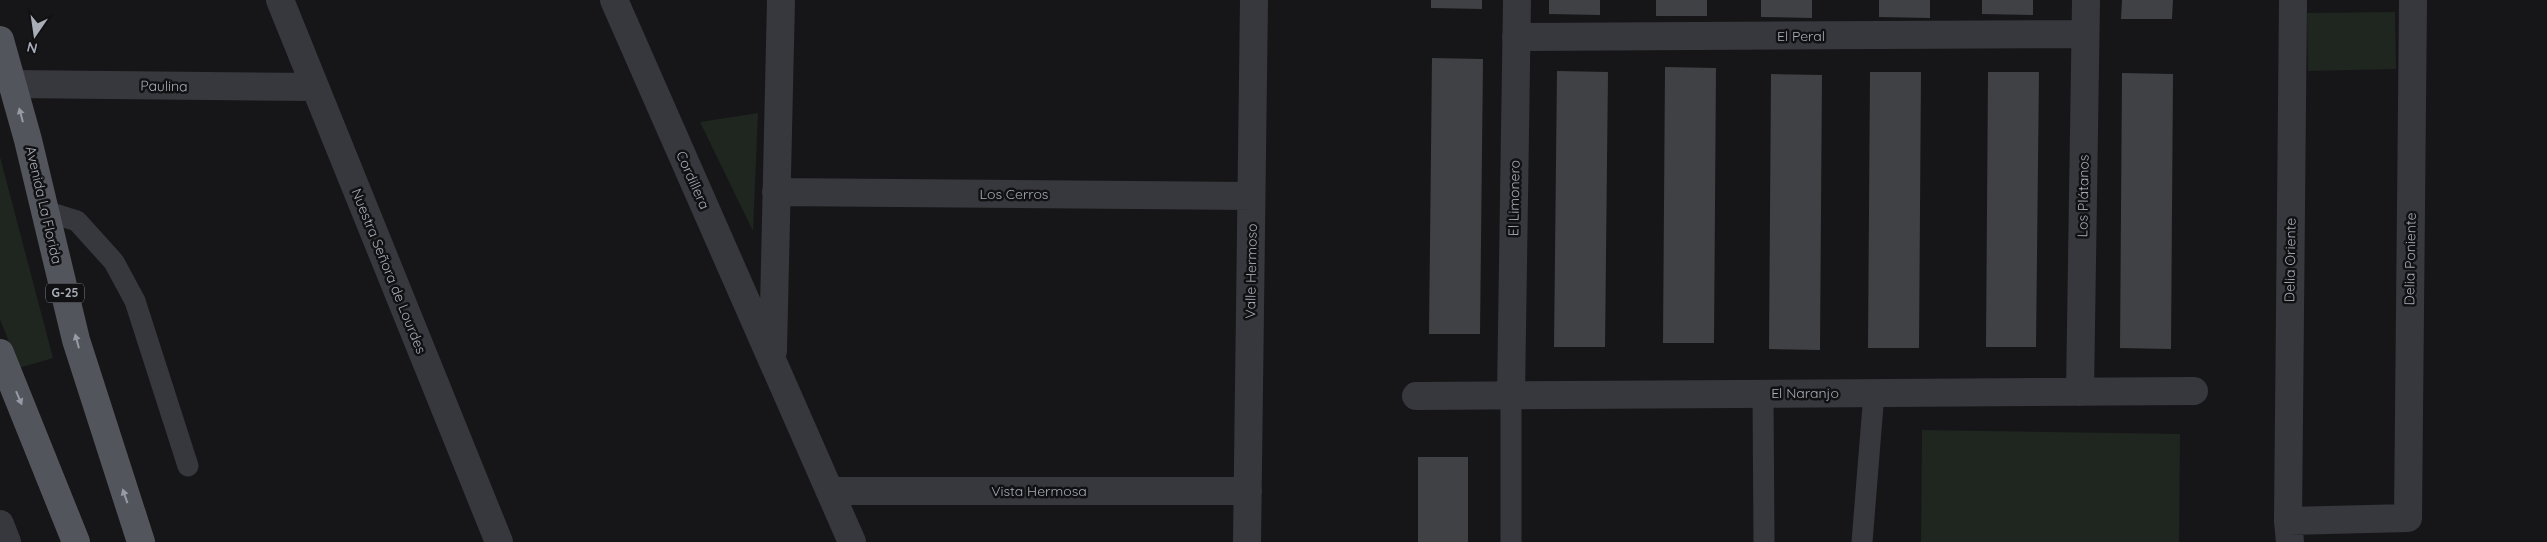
<svg xmlns="http://www.w3.org/2000/svg" width="2547" height="542" font-family="Quicksand,sans-serif">
<style>
.green{fill:#1e261f}
.building{fill:#404145}
.lines{fill:none;stroke-linecap:round;stroke-linejoin:round}
.lane{stroke:#37383d;stroke-width:21}
.street{stroke:#37383d;stroke-width:28}
.primary{stroke:#53555c;stroke-width:28}
.oneway{fill:#979ba6}
.labels{text-anchor:middle;stroke-width:5;stroke-linejoin:round;paint-order:stroke}
.shield{fill:#111113;stroke:#7b7e86;stroke-width:1}
.shield-label{font-size:12px;font-weight:bold;fill:#a8adb8}
.street-label{font-size:14px;fill:#a8adb8;stroke:#111113}
</style>
<rect width="100%" height="100%" fill="#161618"/>
<path class="green" d="M2395 12 2396 69 2308 71 2307 13Z
M758 113 753 231 700 122Z
M0 157 53 358 19 368 0 319Z
M1922 430 2180 434 2179 542H1921Z"/>
<path class="building" d="M1431 0H1482V9L1431 8Z
M1549 0H1600V15L1549 14Z
M1656 0H1707V16H1656Z
M1761 0H1812V18L1761 17Z
M1879 0H1930V18L1879 17Z
M1982 0H2033V15L1982 14Z
M2122 0H2173L2172 19H2121Z
M1432 58 1483 59 1480 334H1429Z
M1665 67 1716 68 1714 343H1663Z
M1557 71 1608 72 1605 347H1554Z
M1870 72H1921L1919 348H1868Z
M1988 72H2039L2036 347H1986Z
M2122 73 2173 74 2171 349 2120 348Z
M1771 74 1822 75 1820 350 1769 349Z
M1418 457H1468V542H1418Z"/>
<g class="lines">
<path class="lane" d="M45 211 77 221 114 262 135 301 188 466
M1763 394 1764 542
M1511 395V542
M1862 542 1874 393"/>
<path class="street" d="M280 0 499 542
M614 0 852 542
M1516 37 2085 34
M13 84 315 87
M776 192 1251 196
M773 351 781 0
M2080 392 2086 0
M1511 395 1517 0
M1416 396 2194 391
M830 491H1248
M2288 521 2408 518 2413 0
M0 524 7 542
M1247 542 1254 0
M2290 542 2288 521 2293 0"/>
<path class="primary" d="M0 40 28 140 76 340 141 542
M0 353 76 542"/>
</g>
<defs><path id="oneway-solid" d="M-6-.8H1V-3.2L6.5 0L1 3.2V.8H-6Z" transform="scale(1.25)"/></defs>
<g class="oneway">
<use href="#oneway-solid" transform="translate(21 115) rotate(-105)"/>
<use href="#oneway-solid" transform="translate(77 341) rotate(-105)"/>
<use href="#oneway-solid" transform="translate(19 398) rotate(67)"/>
<use href="#oneway-solid" transform="translate(125 496) rotate(-109)"/>
</g>
<g class="labels">
<rect class="shield" x="46" y="283.5" width="38" height="19" rx="4"/>
<g class="shield-label">
<text x="65" y="297">G-25</text>
</g>
<g class="street-label">
<text x="1801" y="41">El Peral</text>
<text transform="translate(164 86) rotate(1)" y="5">Paulina</text>
<text transform="translate(693 180) rotate(66)" y="5">Cordillera</text>
<text x="1014" y="199">Los Cerros</text>
<text transform="translate(2083 196) rotate(-89)" y="5">Los Plátanos</text>
<text transform="translate(1514 198) rotate(-89)" y="5">El Limonero</text>
<text transform="translate(44 205) rotate(77)" y="5">Avenida La Florida</text>
<text transform="translate(2410 259) rotate(-89)" y="5">Delia Poniente</text>
<text transform="translate(2290 260) rotate(-89)" y="5">Delia Oriente</text>
<text transform="translate(389 271) rotate(68)" y="5">Nuestra Señora de Lourdes</text>
<text transform="translate(1251 271) rotate(-89)" y="5">Valle Hermoso</text>
<text x="1805" y="398">El Naranjo</text>
<text x="1039" y="496">Vista Hermosa</text>
</g>
</g>
<g transform="translate(35 35) rotate(193)" stroke="#111113" stroke-width="4" paint-order="stroke">
<path d="M0-4L9 19L0 12L-9 19Z" fill="#a8adb8"/>
<text y="-8" font-size="14" font-weight="bold" text-anchor="middle" fill="#a8adb8">N</text>
</g>
</svg>
